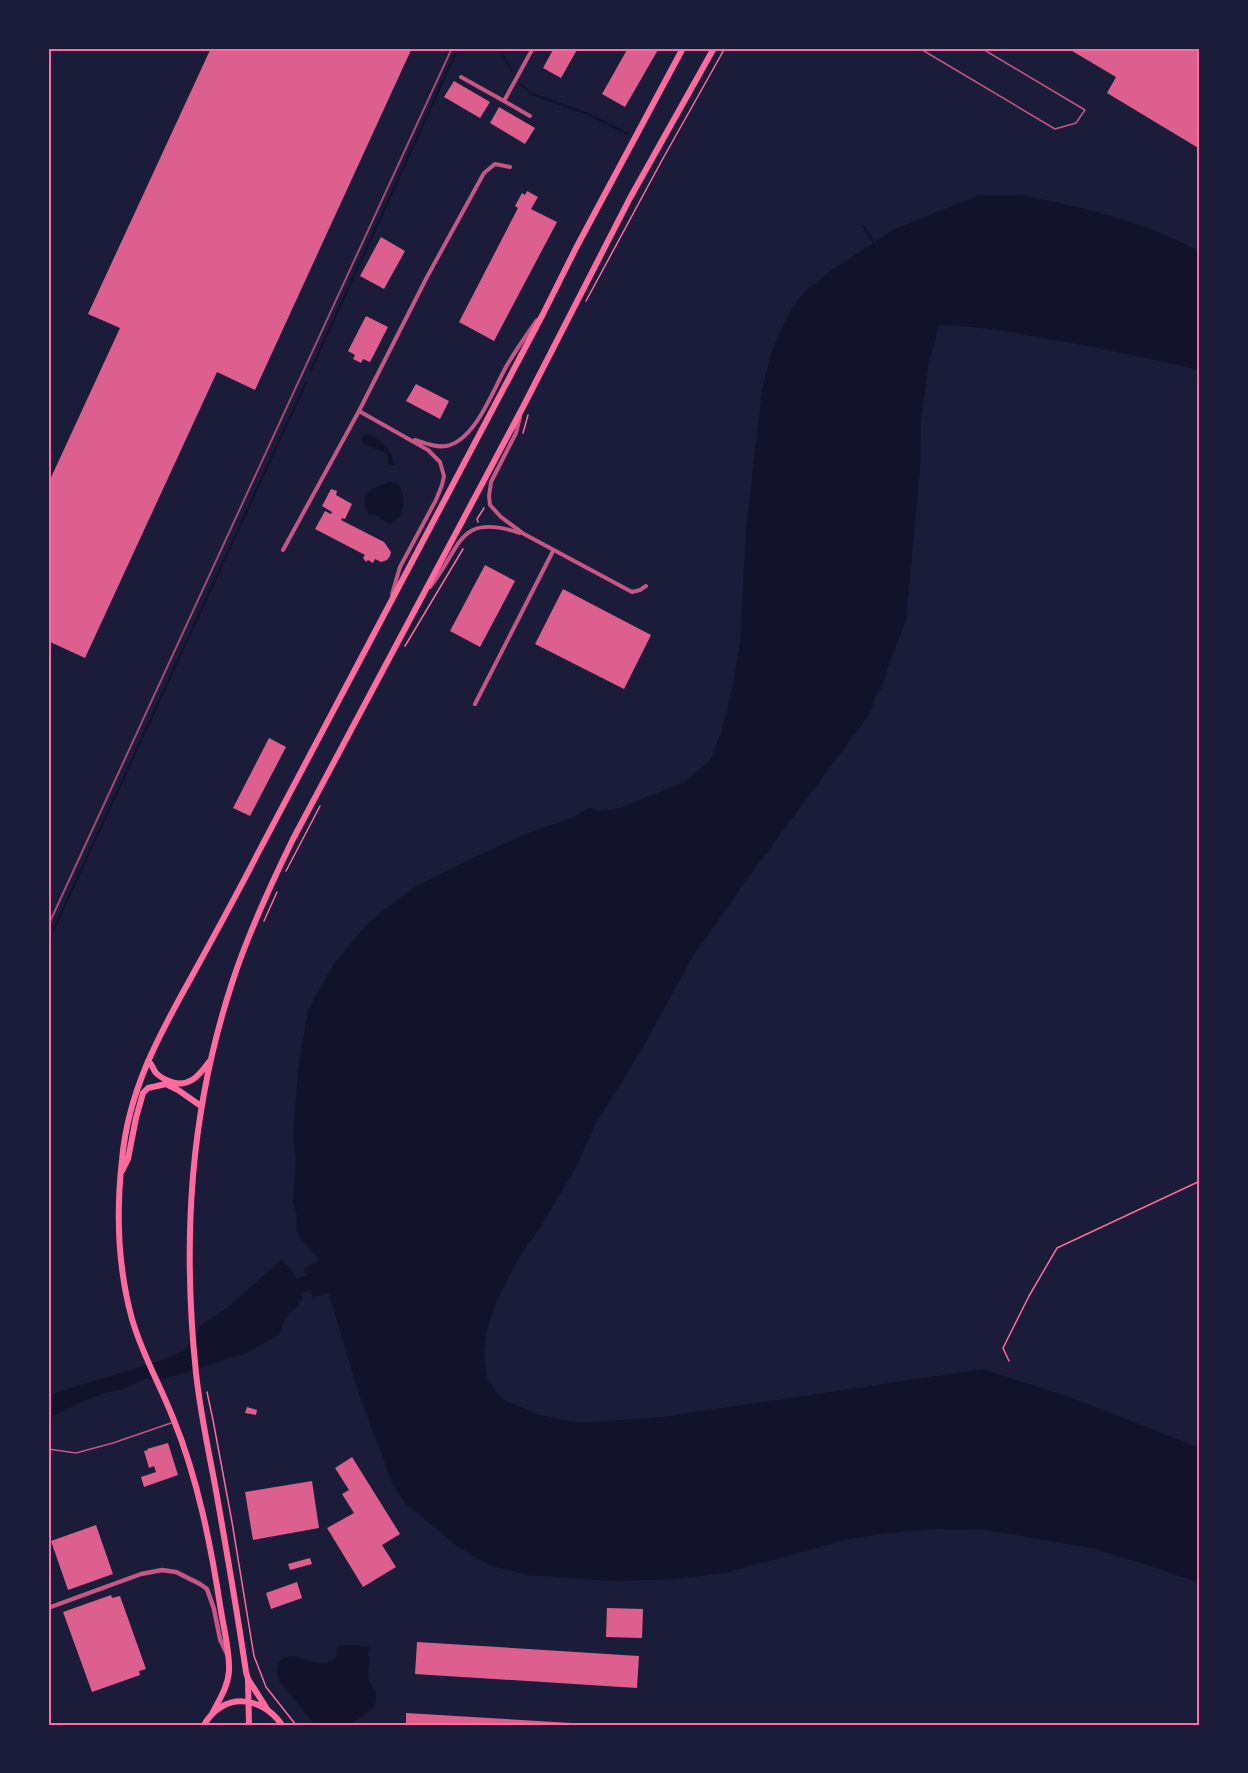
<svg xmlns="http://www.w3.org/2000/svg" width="1248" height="1773" font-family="'Source Sans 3',sans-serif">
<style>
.water{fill:#12122b}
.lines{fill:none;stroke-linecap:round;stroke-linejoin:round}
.stream{stroke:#12122b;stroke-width:2}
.river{stroke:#12122b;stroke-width:15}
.building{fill:#dd5f8e}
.path{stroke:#ff6b9d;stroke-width:1.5}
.service{stroke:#c65784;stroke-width:1.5}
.minor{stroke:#c65784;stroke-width:4}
.tertiary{stroke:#c65784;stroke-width:4.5}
.primary{stroke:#ff6b9d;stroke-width:6}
.rail{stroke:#a44b75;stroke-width:2}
.neatline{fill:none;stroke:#ff6b9d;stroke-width:2}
</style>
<rect width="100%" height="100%" fill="#1b1b3a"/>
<path class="water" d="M1018 195C1081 206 1143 221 1200 252V370C1148 358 1096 347 1043 338 1008 331 974 326 939 325L928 368 921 421 920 468 906 620 891 658 881 689 874 698 873 706 868 716 745 882 693 956 639 1054 596 1123 576 1167 541 1226 518 1259 497 1300 487 1330 484 1352 487 1379 502 1399 539 1415 580 1423 663 1417 983 1369 1072 1398 1200 1448V1583L1153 1567 1095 1549 987 1530 934 1529 879 1534 846 1540 725 1573 675 1579 611 1581 528 1575 489 1565 457 1546 405 1503 393 1485 359 1394 329 1294 313 1297 304 1269 319 1261 317 1256 305 1244 296 1230 297 1216 293 1202 296 1165 293 1135 298 1070 308 1010 333 965 370 921 415 887 481 854 528 833 572 818 588 808 599 811 620 808 684 782 710 761 722 730 732 690 740 643 746 530 762 389 773 347 791 310 805 291 828 273 893 230 979 195Z
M366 434C379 437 394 451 394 465H389L387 455 384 452 363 444 361 438Z
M389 482 398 484C407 497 406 517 389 524L384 521 377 515H369C356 494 372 488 389 482Z
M282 1259 286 1265H288L290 1271 293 1270 303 1300 298 1302 299 1306C287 1313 284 1320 280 1334L249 1352 187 1372 166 1378 145 1379 120 1390 105 1393 82 1402 48 1418V1395L160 1361 184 1351 200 1326 227 1308Z
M349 1645 370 1647 368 1654 370 1657 368 1679 376 1691V1701L373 1708 357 1720 346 1725H315L280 1682C274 1669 278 1654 295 1657 310 1660 328 1671 338 1654L336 1651 340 1646Z"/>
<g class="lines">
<path class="stream" d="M499 48 512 71
M519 83 532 94 588 114 628 134
M864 226 874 244
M311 370 458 48
M48 942 306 383"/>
<path class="river" d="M284 1300 298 1286 323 1279 328 1280"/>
</g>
<path class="building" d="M211 48H412L255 390 217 372 85 658 48 641V484L120 328 88 314Z
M554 48H578L561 78 543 68Z
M628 48H659L625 107 602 94Z
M1067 48H1200V149L1107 93 1116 77Z
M454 81 490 102 480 118 444 97Z
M499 107 535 128 525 144 490 123Z
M527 191 538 197 531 209 557 222 494 341 459 322 518 208 515 206 522 193 525 195Z
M381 237 405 251 384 289 360 276Z
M366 316 388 327 370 362 363 359 361 363 353 359 355 355 348 351Z
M416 384 449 401 440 419 406 401Z
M331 489 337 491 336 495 352 504 345 519 342 518 341 520 384 542 391 552 390 556 387 560 381 562 375 559 373 563 368 560 366 562 363 558 365 555 315 529 325 511 331 514 332 512 322 506Z
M485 565 515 581 480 647 450 631Z
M563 589 651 635 624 689 535 644Z
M269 738 286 747 250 816 233 808Z
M247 1407 257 1410 256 1415 245 1413Z
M168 1443 178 1475 144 1487 141 1477 156 1472 154 1466 149 1468 144 1451 148 1450 147 1449Z
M352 1457 400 1534 382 1545 396 1567 363 1587 327 1528 354 1513 342 1494 349 1490 335 1468Z
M312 1481 319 1528 253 1540 245 1492Z
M96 1525 113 1574 68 1590 51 1541Z
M310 1558 312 1564 290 1570 288 1564Z
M297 1582 302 1598 271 1609 266 1593Z
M111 1595 112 1598 120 1596 146 1669 139 1671 140 1675 92 1692 63 1612Z
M607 1608 643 1609 642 1638 606 1637Z
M417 1642 639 1656 637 1688 415 1674Z
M406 1713 572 1723V1725H406Z"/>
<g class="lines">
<path class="path" d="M586 301 661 162 725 48
M523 433 528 415
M478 522 477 519 484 508
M405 646 463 549
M286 871 320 806
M264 921 277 892
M1009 1361 1003 1348 1029 1296 1057 1248 1200 1181
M207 1392 213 1420 232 1522 254 1656 266 1687 296 1725"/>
<path class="service" d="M919 48 1055 129 1076 123 1085 110 981 48
M48 1449 76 1453 113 1443 171 1423"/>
<path class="minor" d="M461 77 504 101
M530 116 504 101 533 48
M520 417 516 433 491 482 489 496 490 505 501 517 524 534 632 592 640 590 646 586
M415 440C425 443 436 448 446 446 475 441 493 390 506 367 515 351 526 336 537 320
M283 550 359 411
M430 587C462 547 457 512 520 533
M392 594 400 567 436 500 442 485 444 476 440 462 428 450 359 411 427 277 484 173 495 164 510 167
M475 704 553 551"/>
<path class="tertiary" d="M48 1608 141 1574 162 1570 176 1572 200 1584 207 1589 214 1609 220 1639 227 1654"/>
<path class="primary" d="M148 1061C152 1064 153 1069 156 1073 160 1077 164 1079 169 1081 188 1089 199 1076 209 1062
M122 1171 128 1159 136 1118 143 1093 148 1088 166 1084 178 1090 201 1106
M248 1680 249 1725
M267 1709 248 1679 246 1672C237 1610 226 1547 215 1485 208 1448 200 1411 196 1373 182 1238 190 1110 233 980 249 931 271 884 293 839L523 407 630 198 714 48
M212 1714C219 1700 228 1687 229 1671 230 1652 224 1630 221 1611 211 1546 198 1479 173 1418 160 1385 142 1354 132 1319 118 1268 116 1213 122 1160 128 1091 159 1035 192 976 214 936 236 896 257 855 352 675 447 495 543 314L576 248 683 48
M204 1725C223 1692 261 1695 282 1725"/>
<path class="rail" d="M48 926 452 48"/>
</g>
<rect width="1248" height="1773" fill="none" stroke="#1b1b3a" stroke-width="99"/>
<rect x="50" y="50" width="1148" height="1674" class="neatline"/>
</svg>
